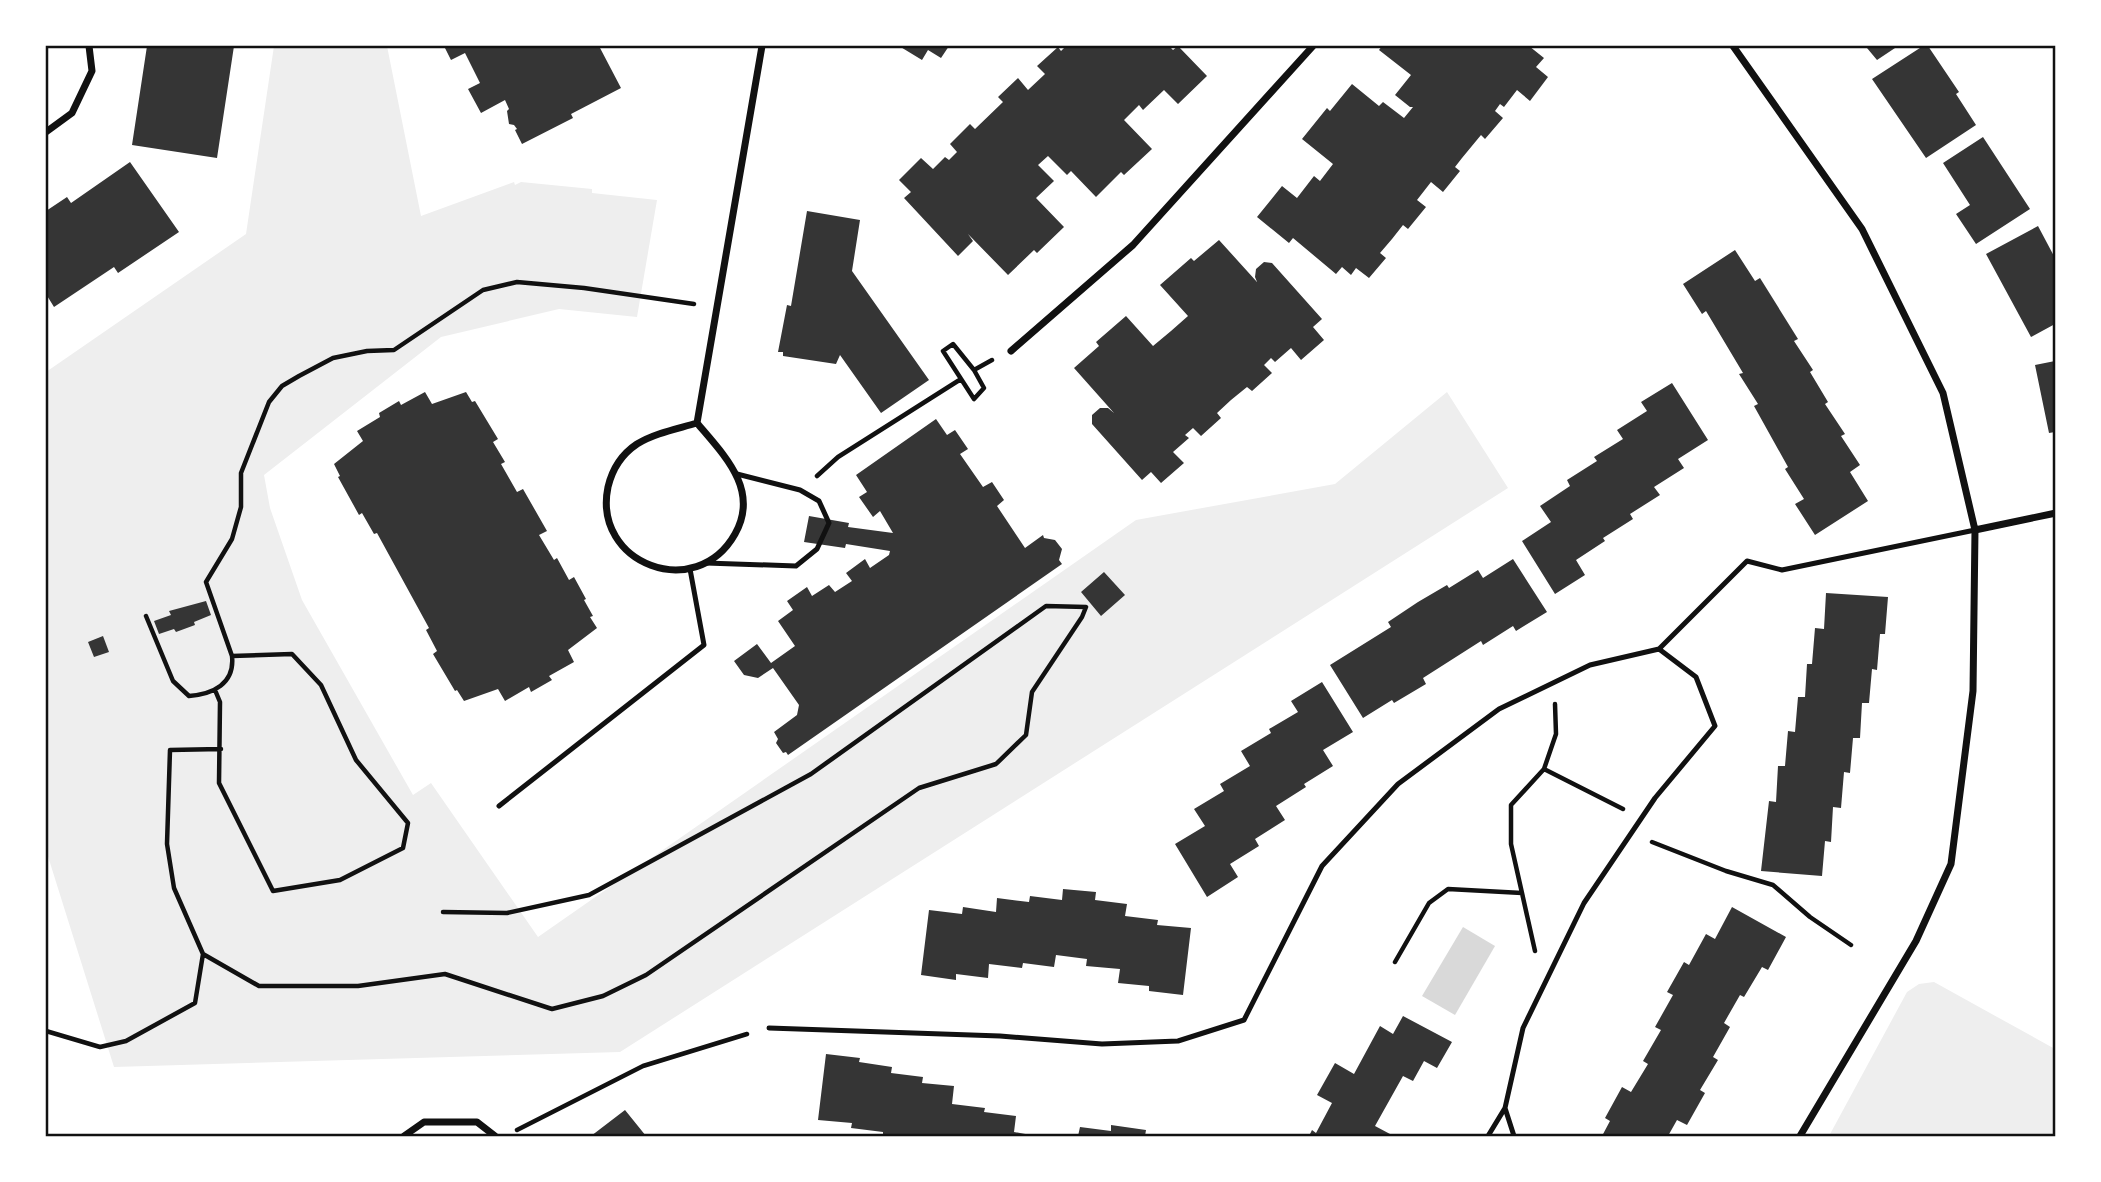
<svg xmlns="http://www.w3.org/2000/svg" width="2101" height="1182" font-family="Overpass,sans-serif">
<style>
.green{fill:#eee}
.water{fill:#d9d9d9}
.building{fill:#353535}
.lines{fill:none;stroke-linecap:round;stroke-linejoin:round}
.path{stroke:#111;stroke-width:4.5}
.service{stroke:#111;stroke-width:5}
.minor{stroke:#111;stroke-width:7}
.neatline{fill:none;stroke:#111;stroke-width:2.5}
</style>
<rect width="100%" height="100%" fill="#fff"/>
<path class="green" d="M274 46H387L421 216 514 182 515 185 521 182 592 189V193L657 200 637 317 559 309 441 337 264 475 270 508 302 600 413 795 431 783 538 937 1136 520 1335 484 1447 392 1508 488 620 1052 114 1067 46 850V372L246 234Z
M1934 982 2055 1049V1136H1829L1907 992 1919 984Z"/>
<path class="water" d="M1463 927 1495 946 1455 1015 1422 996Z"/>
<path class="building" d="M147 46H234L217 158 132 145Z
M444 46H599L621 88 571 114 573 118 522 144 515 130 517 129 514 125 509 124 507 111 509 109 505 100 481 113 468 89 480 83 465 53 451 60Z
M899 46H949L941 58 928 50 922 60Z
M1066 46H1169L1173 50 1178 46 1207 76 1178 104 1164 90 1143 110 1139 105 1124 120 1152 149 1124 175 1121 172 1096 197 1071 171 1067 175 1048 156 1038 165 1054 181 1036 198 1064 227 1037 253 1034 250 1008 275 968 234 973 241 958 256 904 198 911 192 899 180 921 158 933 169 945 157 949 160 957 152 950 144 970 124 975 129 1003 102 998 97 1018 78 1028 90 1045 74 1037 66 1058 47 1061 51Z
M1382 46H1529L1544 58 1536 67 1548 77 1530 101 1517 90 1504 107 1500 104 1495 111 1503 118 1485 139 1481 135 1462 158 1455 167 1460 171 1443 192 1431 182 1417 200 1426 207 1408 229 1403 225 1392 239 1380 253 1386 258 1369 278 1356 268 1351 275 1342 267 1336 274 1293 238 1289 243 1257 217 1282 186 1297 198 1314 176 1320 181 1333 164 1302 139 1327 108 1330 111 1352 84 1379 106 1383 102 1404 118 1413 107H1410L1395 95 1411 75 1379 50Z
M1868 46H1898L1877 60 1867 48Z
M1923 46H1928L1959 92 1956 94 1976 125 1926 158 1872 79Z
M1983 137 2030 209 1976 244 1956 214 1970 205 1943 163Z
M130 162 179 232 118 273 114 267 54 307 46 294V211L67 197 71 203Z
M807 211 860 220 852 271 929 380 881 413 840 355 836 364 783 356V352H778L787 305 791 306Z
M2038 226 2055 258V324L2031 337 1986 254Z
M1219 240 1257 282 1255 277 1256 269 1264 262 1272 263 1322 319 1313 327 1324 340 1301 360 1291 348 1275 362 1271 358 1264 365 1272 373 1252 391 1247 387 1231 400 1217 413 1221 418 1201 436 1193 428 1185 435 1189 438 1173 452 1184 463 1161 483 1151 472 1142 480 1092 424V415L1100 408H1108L1114 413 1074 368 1099 346 1096 342 1126 316 1153 346 1171 331 1188 316 1160 285 1191 258 1194 261Z
M1735 250 1755 281 1760 278 1798 339 1794 341 1813 370 1810 372 1828 402 1825 404 1845 434 1841 436 1860 465 1850 472 1868 501 1815 535 1795 504 1804 499 1785 469 1788 467 1754 406 1758 404 1739 374 1743 373 1706 311 1702 314 1683 284Z
M2055 361V432L2049 433 2035 365Z
M1672 383 1708 440 1678 459 1684 468 1654 487 1660 495 1630 514 1633 519 1603 538 1605 541 1576 560 1585 575 1555 594 1522 541 1551 522 1540 506 1570 486 1567 480 1597 461 1594 457 1623 439 1617 430 1647 411 1641 402Z
M425 392 432 404 466 392 472 402 475 401 498 439 493 442 505 462 501 464 517 492 523 489 547 531 539 535 554 560 557 558 569 580 574 577 586 599 584 600 593 616 590 617 597 628 568 650 574 662 549 676 552 680 531 692 529 687 505 701 498 689 464 701 457 690 455 691 433 654 437 651 426 630 429 628 377 533 374 534 362 513 359 515 338 477 340 476 334 464 363 441 357 431 380 417 379 413 399 401 401 405Z
M936 419 947 435 955 430 968 449 960 454 983 487 992 482 1004 500 997 506 1025 548 1043 535 1044 538 1055 540 1062 549 1059 560 1062 564 788 755 786 752 783 753 776 743 778 739 774 732 797 715 799 705 773 668 758 678 744 675 734 661 757 644 771 663 795 646 778 621 793 610 787 601 807 587 812 596 829 585 835 592 852 581 846 573 865 559 870 568 889 555 890 551 846 544 845 548 804 542 809 516 849 523 848 527 893 533 880 511 873 517 859 497 867 492 856 475Z
M1513 559 1547 612 1516 631 1513 626 1483 645 1481 641 1423 678 1426 684 1394 703 1392 700 1363 718 1330 665 1391 627 1388 622 1418 602 1447 585 1449 588 1478 570 1483 578Z
M1104 572 1125 595 1101 616 1081 592Z
M1826 593 1888 597 1885 634H1880L1877 670 1872 669 1869 703H1862L1860 738H1853L1850 773 1844 772 1841 808 1833 807 1831 842 1825 841 1822 876 1761 871 1769 801 1776 802 1778 766H1785L1788 731 1795 732 1798 697H1805L1807 664H1812L1815 628 1824 629Z
M206 601 211 615 194 622 195 625 176 632 174 629 159 634 154 621 171 615 169 611Z
M103 636 109 652 94 657 88 642Z
M1322 682 1353 732 1323 750 1333 766 1304 784 1306 787 1276 806 1285 820 1255 839 1259 846 1230 864 1238 877 1207 897 1175 844 1205 826 1194 809 1224 791 1220 784 1250 766 1241 751 1271 733 1269 729 1298 712 1291 701Z
M1063 889 1096 892 1095 900 1127 904 1125 916 1158 920 1157 925 1191 928 1183 995 1149 991V986L1118 983 1120 969 1086 966 1087 959 1056 955 1054 967 1023 963 1022 968 989 964 988 978 956 974V980L921 975 929 910 962 914 963 907 996 912 997 898 1029 902 1030 896 1062 900Z
M1732 907 1786 937 1768 970 1762 967 1744 997 1740 995 1724 1023 1730 1027 1713 1057 1718 1060 1700 1090 1705 1093 1687 1125 1677 1120 1668 1136H1602L1610 1121 1605 1118 1622 1087 1631 1092 1648 1064 1643 1061 1661 1030 1655 1027 1673 995 1667 992 1684 962 1689 965 1706 934 1715 939Z
M1403 1016 1452 1042 1437 1068 1424 1061 1413 1081 1403 1076 1375 1126 1390 1134 1388 1136H1309L1312 1130 1316 1133 1332 1103 1317 1095 1335 1063 1354 1074 1380 1026 1393 1034Z
M826 1054 860 1058 859 1062 892 1067 891 1073 923 1077 922 1083 954 1086 952 1104 985 1108 984 1112 1016 1116 1014 1132 1036 1136H883V1132L851 1128 852 1123 818 1120Z
M625 1110 646 1136H591Z
M1111 1125 1146 1130 1145 1136H1078L1080 1127 1111 1131Z"/>
<g class="lines">
<path class="path" d="M953 344 974 370 984 388 974 399 943 351Z
M974 370 992 360
M817 476 838 457 961 379
M146 616 173 681 189 696C213 694 235 684 232 656L206 582 232 539 241 507V473L269 402 282 386 299 376 333 358 367 351 394 350 483 290 517 282 584 288 694 304
M215 690 220 702 219 783 273 891 340 880 403 848 408 823 356 760 321 685 292 654 232 656
M1555 704 1556 734 1544 769 1623 809
M1652 842 1726 871 1773 885 1810 917 1851 945
M1535 951 1511 844V805L1544 769
M203 954 259 986H358L445 974 552 1009 603 996 646 975 919 788 996 764 1026 735 1032 692 1082 617 1086 607 1046 606 811 774 589 895 507 913 443 912
M1395 962 1429 903 1448 889 1522 893
M46 1031 100 1047 126 1041 195 1003 203 954 174 888 167 844 170 750 221 749
M517 1130 643 1066 747 1034"/>
<path class="service" d="M706 563 796 566 817 549 829 523 819 501 800 490 737 474
M1659 649 1747 561 1782 570 1975 530
M499 806 704 645 690 569
M769 1028 1000 1036 1102 1044 1178 1041 1244 1020 1322 866 1398 784 1499 709 1590 665 1659 649 1696 677 1715 726 1655 798 1584 903 1523 1028 1505 1108 1488 1136
M1505 1108 1514 1136"/>
<path class="minor" d="M1733 46 1862 229 1943 393 1975 530 1973 691 1951 864 1916 941 1800 1136
M46 132 72 113 92 71 89 46
M1011 351 1133 245 1313 46
M697 423C724 455 760 490 735 534 696 603 592 564 608 487 612 470 622 454 637 444 655 433 677 429 697 423Z
M697 423 762 46
M1975 530 2056 513
M404 1136 424 1122H477L495 1136"/>
</g>
<rect width="2101" height="1182" fill="none" stroke="#ffffff" stroke-width="94"/>
<rect x="47" y="47" width="2007" height="1088" class="neatline"/>
</svg>
